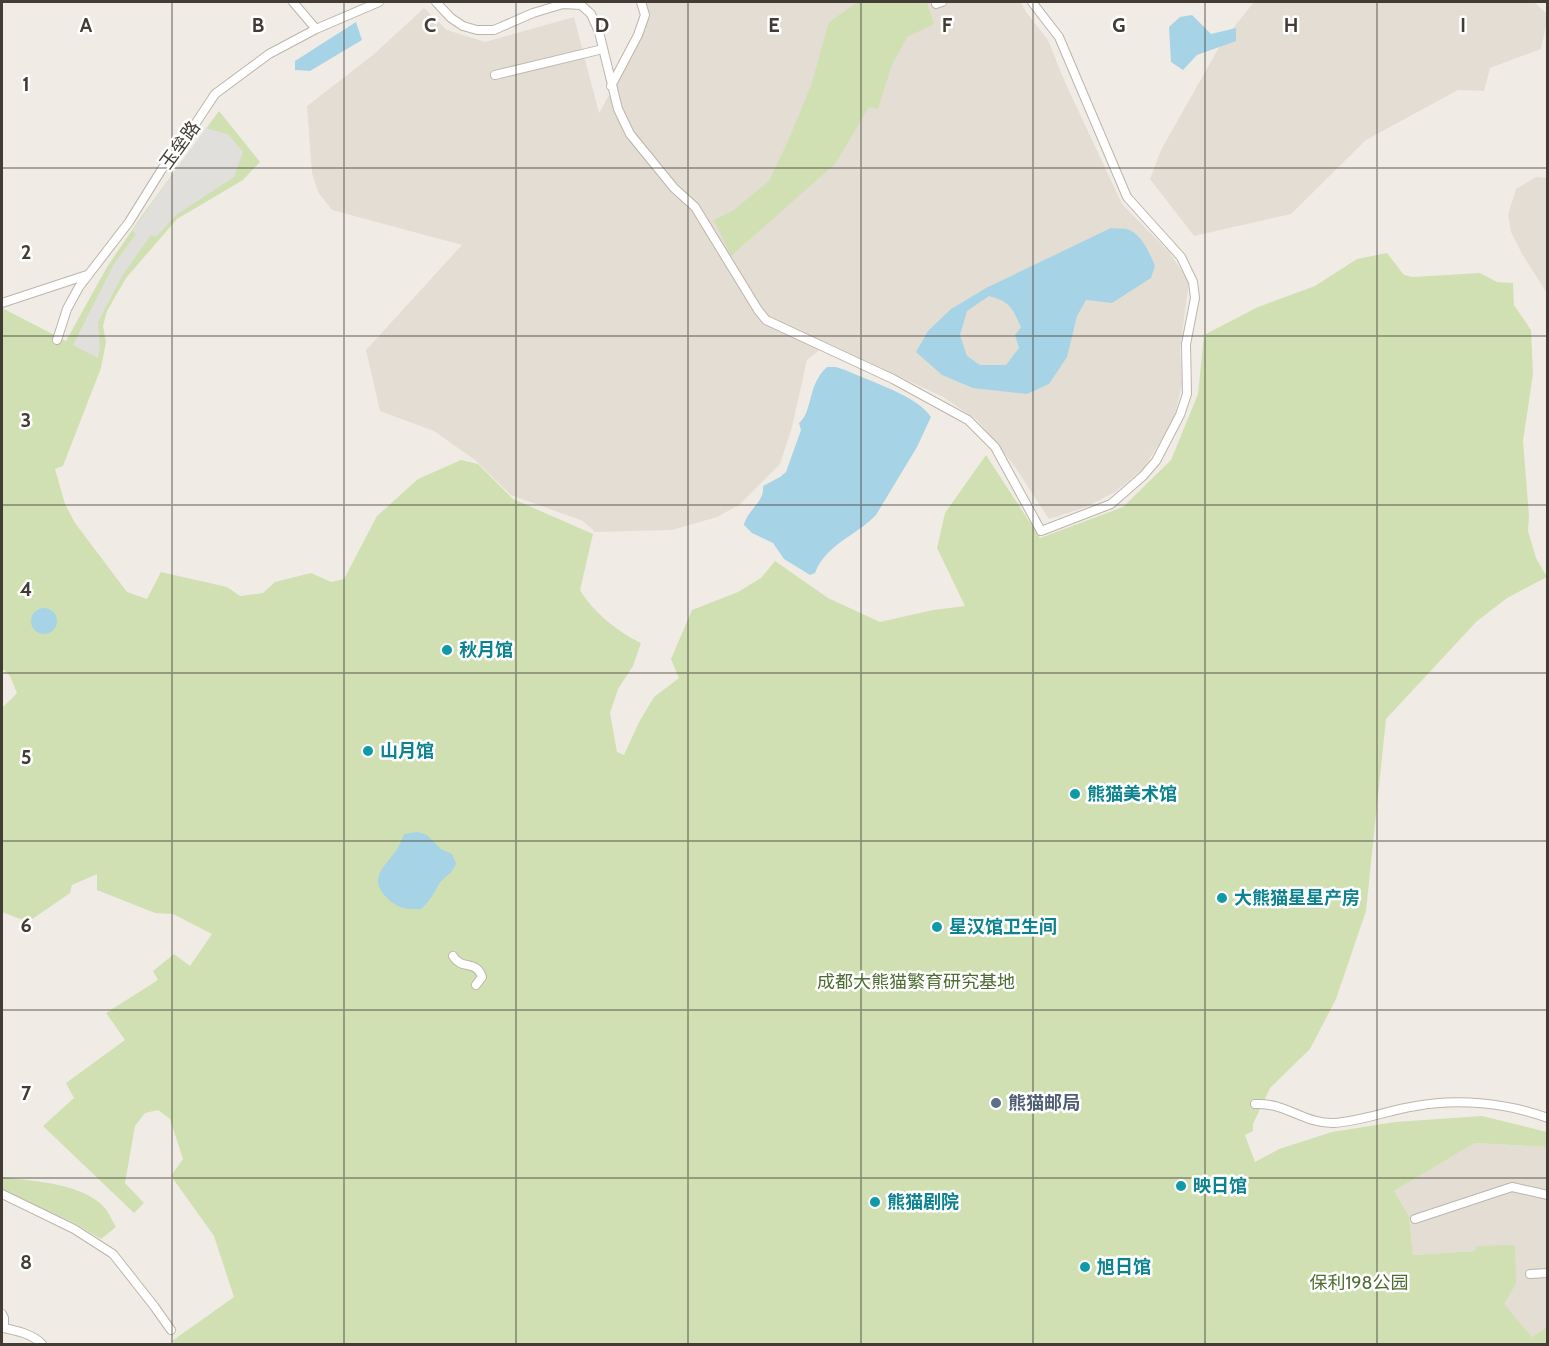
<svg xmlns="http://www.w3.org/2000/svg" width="1549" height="1346" font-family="Cabin,'Noto Sans SC',sans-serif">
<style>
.residential{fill:#e3ddd3}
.green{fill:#d0e0b2}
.parking{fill:#e1dfdc}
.water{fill:#a7d3e7;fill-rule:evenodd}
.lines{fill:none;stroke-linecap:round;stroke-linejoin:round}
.minor-casing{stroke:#bdb5ab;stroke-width:10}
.minor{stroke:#fff;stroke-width:8}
.grid{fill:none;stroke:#423c35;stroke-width:1.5;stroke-opacity:0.55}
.culture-dot{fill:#0f9aa8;stroke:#fff;stroke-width:2}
.service-dot{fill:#5c6f8a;stroke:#fff;stroke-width:2}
.labels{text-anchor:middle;stroke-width:5;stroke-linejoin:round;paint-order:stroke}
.street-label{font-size:18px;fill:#423c35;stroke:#fff}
.culture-label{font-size:18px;font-weight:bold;fill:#0d838f;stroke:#fff;text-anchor:start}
.park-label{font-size:18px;fill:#4c6c30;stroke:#fff}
.service-label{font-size:18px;font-weight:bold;fill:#4e5e75;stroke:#fff;text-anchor:start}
.grid-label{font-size:20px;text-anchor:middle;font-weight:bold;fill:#423c35;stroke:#fff;stroke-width:5;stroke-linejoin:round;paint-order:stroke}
</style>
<rect width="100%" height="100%" fill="#f0ece5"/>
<path class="residential" d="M645 2H1021L1026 12 1048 40 1064 80 1122 204 1169 252 1189 282 1180 349 1182 384 1174 419 1144 468 1115 492 1086 507 1049 519 1013 464 977 420 943 397 828 343 807 360 792 427 780 464 739 505 717 517 672 530 595 532 583 521 511 495 475 460 434 431 380 411 366 350 462 245 332 210 318 192 312 173 307 106 373 55 424 8 447 30 485 42 574 17 599 113 646 29Z
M1254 2H1534L1547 14V21L1541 49 1490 68 1484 91 1458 90 1366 140 1291 214 1194 236 1150 179 1161 150 1222 42Z
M1536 177 1547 178V293L1522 254 1511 232 1508 215 1516 189Z
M1475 1143 1547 1147V1327L1532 1337 1503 1304 1516 1284 1475 1251 1413 1255 1409 1216 1394 1191Z"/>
<path class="green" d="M858 2H929L927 3 934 24 907 37 891 67 878 109 869 107 835 164 731 256 714 220 734 210 769 181 788 141 811 86 829 22Z
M219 111 260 162 243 180 177 219 126 278 107 311 103 326 106 342 101 368 63 466 55 469 65 504 75 523 127 592 147 599 161 572 227 587 240 596 263 593 275 582 311 573 331 582 344 579 377 516 418 479 461 460 478 464 513 499 593 534 580 590C593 612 618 632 641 643L633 666 618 689 610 713 617 752 624 755 639 722 654 697 679 678 671 659 692 610 738 592 761 578 775 561 828 598 880 622 933 610 965 606 937 548 945 513 986 455 1040 538 1123 507 1171 460 1198 394 1204 335 1258 307 1315 286 1357 259 1387 253 1404 275 1412 277 1480 273 1497 282 1513 283 1514 305 1531 330 1533 374 1523 441 1529 516 1528 531 1536 558 1547 577 1507 598 1476 622 1386 719 1366 911 1336 999 1310 1049 1270 1088 1253 1124V1131L1245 1135 1255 1162 1279 1149 1332 1132 1395 1122 1482 1116 1547 1132V1147L1475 1143 1394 1191 1409 1216 1413 1255 1475 1251 1477 1246 1515 1245 1516 1284 1504 1304 1532 1337 1547 1327V1344H175L172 1341 234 1297 214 1236 171 1176 183 1159 170 1119 158 1110 145 1113 135 1126 125 1183 144 1203 134 1213 43 1126 74 1098 66 1083 125 1040 106 1013 158 980 153 971 174 954 190 966 212 934 173 914 155 913 97 890V874L72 885 70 893 28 922 2 912V708L17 693 10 676 2 668V308L66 341 107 267 141 217Z
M2 1177C32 1181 82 1183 104 1207 109 1212 112 1221 116 1227L101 1239 74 1223 2 1190Z"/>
<path class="parking" d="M206 128 229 135 243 152 234 177 176 215 156 237 151 235 122 276 98 322 100 348 98 358 73 345 114 264 136 234 132 231Z"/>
<path class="water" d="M1192 15 1211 34 1236 28V41L1197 55 1183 70 1171 62 1169 27 1180 17Z
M356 22 362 40 310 71 295 70V61Z
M1111 228C1116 229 1122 228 1126 229 1141 232 1150 254 1155 266L1151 278 1112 303 1086 300 1077 316 1067 357 1049 384 1027 394 973 388 942 375 916 352 928 331 951 309 986 288ZM989 296C1011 302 1012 308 1021 327L1015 335 1019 348 1006 365H980L967 356 960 335 967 311Z
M827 367H836L845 370C869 381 918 396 931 417L917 447 876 515C856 536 826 544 815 573L810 575 784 559 773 543 752 533 744 525C747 510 765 502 763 486L780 477 786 472 801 430 799 423C813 412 807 385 827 367Z
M31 621a13 13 0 1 1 26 0a13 13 0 1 1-26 0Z
M417 832 427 835 441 849 452 854 456 864C453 873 444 877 439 884 432 896 432 899 421 909 407 910 397 908 387 898 368 879 383 868 396 851 399 846 402 840 404 834Z"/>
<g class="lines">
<g class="minor-casing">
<path id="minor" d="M293 2 316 29
M436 2 451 18 463 26 477 30H494L533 13 563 4 581 5 591 14 599 32 618 109 630 134 674 188 695 207 758 310 766 320 893 379 968 420 995 447 1041 531 1111 504 1143 476 1156 461 1180 415 1187 394 1186 344 1195 298 1193 282 1181 257 1127 197 1059 37 1032 2
M936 4 942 2
M495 75 603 49
M611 86 638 35 645 15 641 2
M2 303 87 275
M57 340 67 309 79 287 129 222 162 169 182 144 215 94 269 54 316 29 379 2
M453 956C462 971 476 959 482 977L476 985
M1255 1104C1285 1102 1304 1124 1334 1123 1362 1121 1389 1110 1416 1106 1458 1098 1507 1103 1548 1118
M2 1194 74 1229 113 1254 154 1306 171 1330
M1415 1219 1512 1187 1548 1195
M1530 1274 1548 1273
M2 1314 4 1318V1328L2 1327
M4 1328C18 1331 32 1334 42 1344"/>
</g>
<use href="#minor" class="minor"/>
</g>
<path class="grid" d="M172 2V1344M344 2V1344M516 2V1344M688 2V1344M861 2V1344M1033 2V1344M1205 2V1344M1377 2V1344M2 168H1548M2 336H1548M2 505H1548M2 673H1548M2 841H1548M2 1010H1548M2 1178H1548"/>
<g class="culture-dot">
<circle cx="447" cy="650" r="6"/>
<circle cx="368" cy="751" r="6"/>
<circle cx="1075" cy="794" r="6"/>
<circle cx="1222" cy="898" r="6"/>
<circle cx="937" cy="927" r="6"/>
<circle cx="1181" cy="1186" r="6"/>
<circle cx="875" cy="1202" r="6"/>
<circle cx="1085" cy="1267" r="6"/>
</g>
<circle class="service-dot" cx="996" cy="1103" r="6"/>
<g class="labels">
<g class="street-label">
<text transform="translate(180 145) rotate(-54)" y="6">玉垒路</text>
</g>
<g class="culture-label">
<text x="459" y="656">秋月馆</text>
<text x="380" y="757">山月馆</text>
<text x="1087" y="800">熊猫美术馆</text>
<text x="1234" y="904">大熊猫星星产房</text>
<text x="949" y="933">星汉馆卫生间</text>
<text x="1193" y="1192">映日馆</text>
<text x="887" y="1208">熊猫剧院</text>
<text x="1097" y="1273">旭日馆</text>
</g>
<g class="park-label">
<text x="916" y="988">成都大熊猫繁育研究基地</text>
<text x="1359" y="1289">保利198公园</text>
</g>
<g class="service-label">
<text x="1008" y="1109">熊猫邮局</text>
</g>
</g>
<g class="grid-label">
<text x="86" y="32">A</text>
<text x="258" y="32">B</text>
<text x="430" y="32">C</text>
<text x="602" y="32">D</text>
<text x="774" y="32">E</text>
<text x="947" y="32">F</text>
<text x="1119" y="32">G</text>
<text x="1291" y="32">H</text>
<text x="1463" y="32">I</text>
<text x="26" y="91">1</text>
<text x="26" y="259">2</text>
<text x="26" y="427">3</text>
<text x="26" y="596">4</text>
<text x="26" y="764">5</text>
<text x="26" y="932">6</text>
<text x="26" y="1100">7</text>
<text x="26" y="1269">8</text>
</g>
<rect width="1549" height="1346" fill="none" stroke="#423c35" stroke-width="6"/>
</svg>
